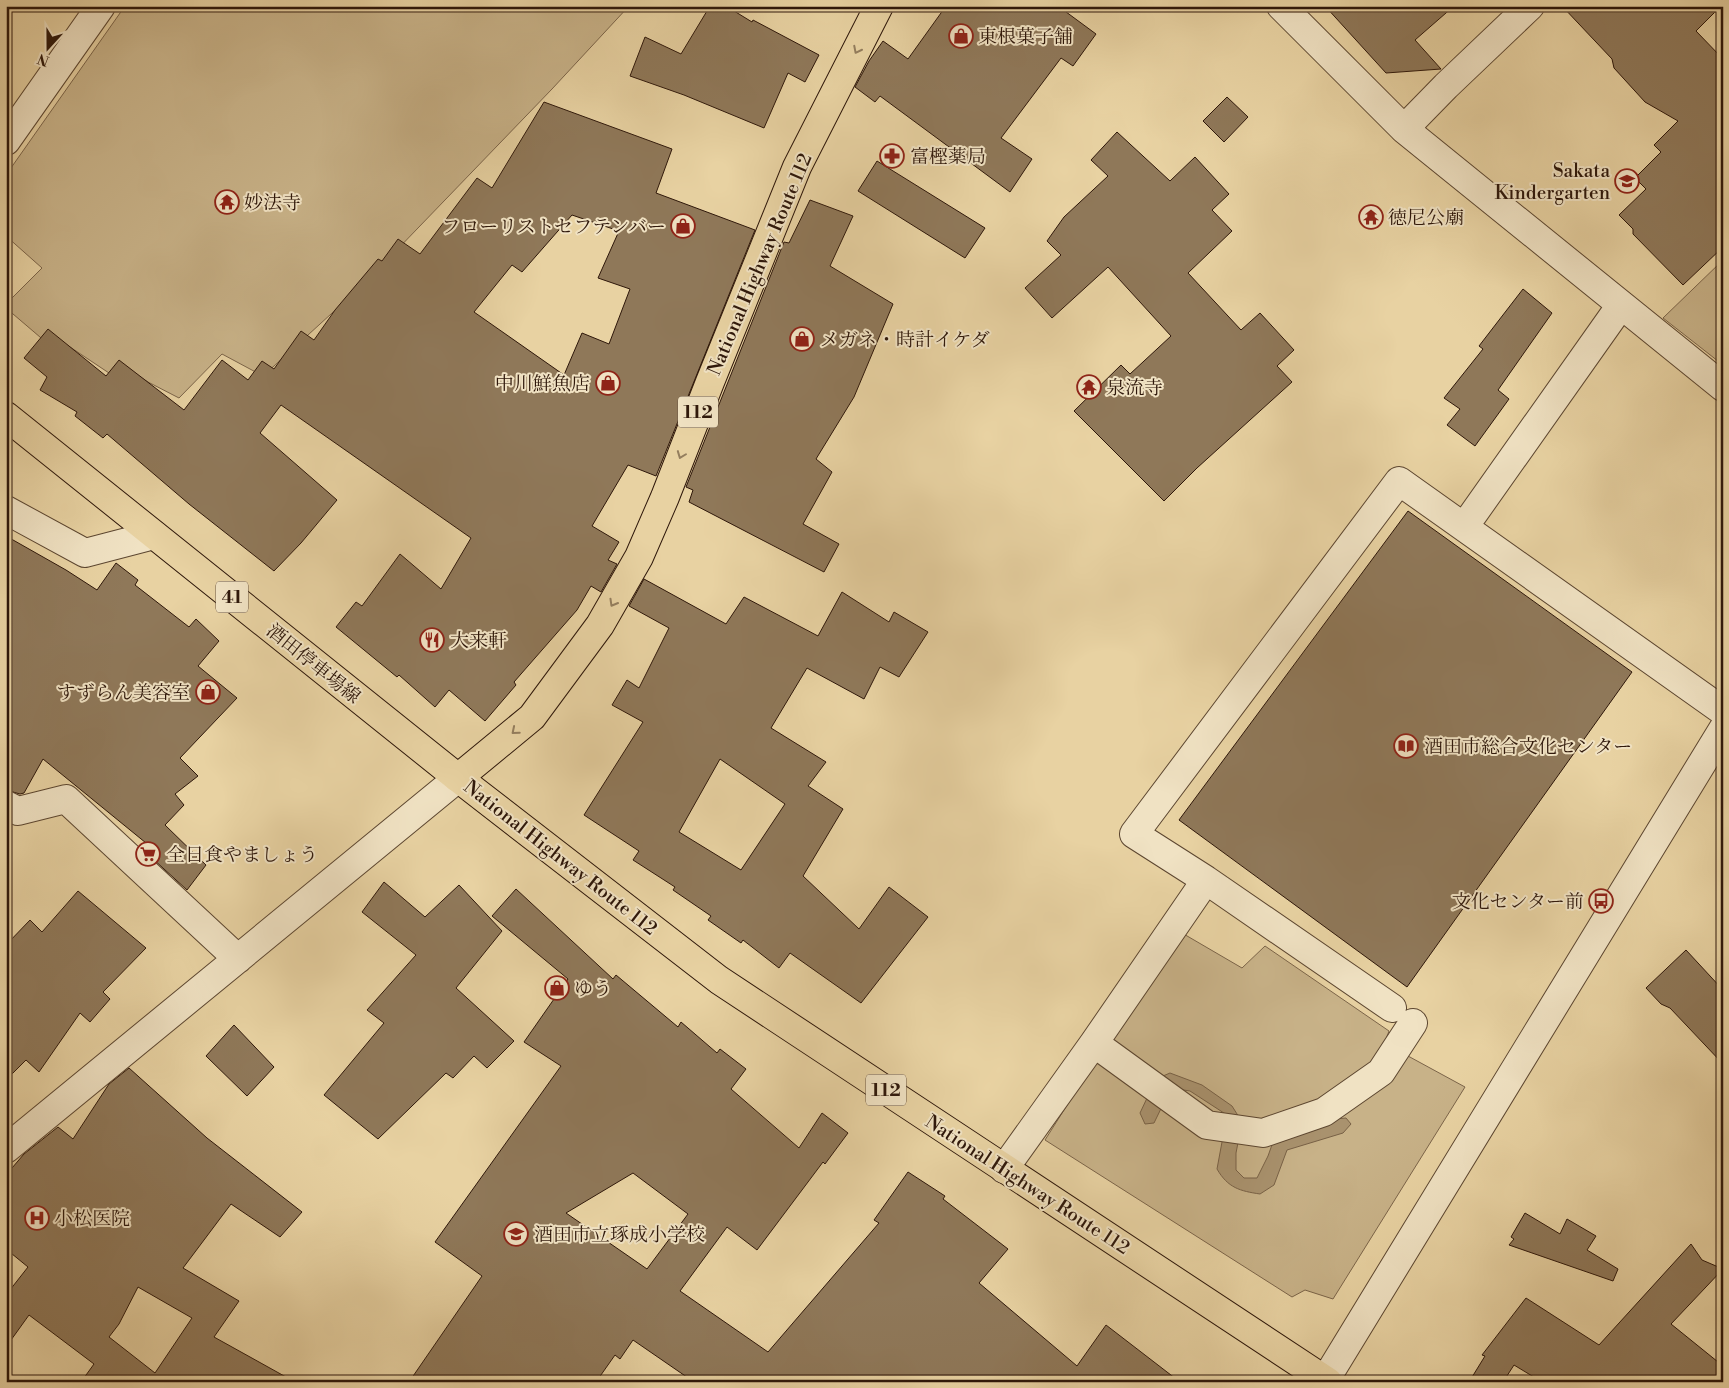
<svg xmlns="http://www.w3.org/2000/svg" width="1729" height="1388" font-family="'Libre Bodoni','Noto Serif JP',serif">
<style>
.green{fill:#c8b288;stroke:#7b6449}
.water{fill:#a9926e;stroke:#786146}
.building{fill:#8f7859;stroke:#2e170a;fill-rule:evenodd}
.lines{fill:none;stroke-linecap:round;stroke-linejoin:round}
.minor-casing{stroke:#5c4630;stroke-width:30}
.major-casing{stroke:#2e170a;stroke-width:30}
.highway-casing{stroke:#2e170a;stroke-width:30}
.minor{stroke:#f0e2c3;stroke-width:28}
.major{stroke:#e8d2a2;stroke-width:28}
.highway{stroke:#e8d2a2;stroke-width:28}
.oneway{stroke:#947e5e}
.labels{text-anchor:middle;stroke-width:4;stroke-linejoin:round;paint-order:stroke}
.shield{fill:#f0e2c3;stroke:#685442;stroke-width:1}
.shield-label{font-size:18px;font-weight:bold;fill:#2e170a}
.poi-label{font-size:19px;fill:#2e170a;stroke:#f0e2c3;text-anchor:start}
.street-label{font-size:19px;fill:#2e170a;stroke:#f0e2c3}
</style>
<rect width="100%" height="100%" fill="#e8d2a2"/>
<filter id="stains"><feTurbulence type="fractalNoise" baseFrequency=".004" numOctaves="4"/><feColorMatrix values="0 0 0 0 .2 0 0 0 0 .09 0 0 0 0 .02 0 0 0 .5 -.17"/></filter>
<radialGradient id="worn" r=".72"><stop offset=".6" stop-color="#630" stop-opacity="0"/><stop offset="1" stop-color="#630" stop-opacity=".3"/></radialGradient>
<path class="green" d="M125 6H629L552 89 365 283 263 376 222 354 179 398 148 382 128 369 118 379 67 345 61 355 6 308V304L42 268 6 236V175Z
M1723 260V365L1663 318Z
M1182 933 1242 968 1265 946 1389 1031 1383 1047 1356 1079 1308 1108 1260 1122 1212 1115 1109 1042Z
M1408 1056 1465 1087 1333 1299 1305 1290 1292 1297 1045 1140 1095 1061 1215 1140 1261 1145 1354 1108 1388 1083Z"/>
<path class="water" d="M1170 1073 1202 1085 1232 1106 1242 1122 1236 1153V1170L1244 1178H1257L1268 1156 1273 1142 1335 1119 1346 1118 1351 1124 1343 1133 1287 1150 1274 1185 1260 1194C1240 1191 1228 1188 1217 1169L1227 1115 1190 1091 1171 1088 1154 1123 1145 1124 1140 1113 1156 1079Z"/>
<path class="building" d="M710 6H726L752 22 753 20 819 55 805 82 788 73 764 128 684 95 630 76 645 37 681 54Z
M946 6H1058L1096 34 1073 66 1061 58 1001 138 1032 159 1010 192 880 96 875 102 855 87 869 61 883 41 908 59Z
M1325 6H1454L1415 40 1441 69 1386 73Z
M1562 6H1721L1696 31 1723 59V247L1683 285 1633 234V229L1619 215 1646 189 1635 178 1661 152 1654 145 1678 121 1645 102 1614 68 1612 59Z
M1227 97 1248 117 1224 142 1203 121Z
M544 102 672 149 656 193 755 230 656 476 628 465 592 526 619 542 608 560 617 564 601 592 591 586 577 610 514 682 516 685 485 721 449 690 435 707 399 675 397 677 336 627 356 602 362 606 400 554 441 589 471 538 281 405 260 433 337 500 301 543 274 571 189 504 107 434 103 438 75 416 77 412 40 390 47 377 24 358 48 329 106 376 119 360 184 410 222 360 248 380 262 361 274 369 301 331 314 340 335 310 378 259 382 261 398 239 420 254 477 178 492 188ZM572 215 619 231 598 278 630 289 609 344 582 333 564 375 474 312 512 265 522 272Z
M1117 132 1170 181 1195 157 1229 194 1212 210 1232 231 1188 273 1241 330 1260 313 1294 350 1277 366 1292 382 1197 468 1164 501 1074 411 1121 365 1130 374 1171 336 1108 267 1052 318 1025 288 1061 255 1047 241 1064 217 1108 176 1091 160Z
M877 161 985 228 965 258 858 191Z
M810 200 853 216 830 266 893 304 854 397 816 459 832 472 803 524 839 544 824 572 689 502 693 490 686 487 784 242 789 243Z
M1523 289 1552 313 1498 390 1509 399 1475 446 1447 425 1460 409 1444 398 1483 349 1479 346Z
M1408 511 1632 672 1407 987 1179 820Z
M6 536 66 570 97 590 116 563 138 580 135 585 189 627 196 619 219 641 198 666 237 698 180 758 198 776 175 794 184 805 165 825 206 865 187 890 141 848 146 843 43 759 24 793 20 794 6 790Z
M644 579 726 624 744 597 818 636 842 592 889 622 894 612 928 632 899 677 880 667 864 699 807 668 771 728 826 762 808 786 843 809 803 876 859 929 889 887 928 917 861 1003 790 953 779 968 743 940 741 943 708 920 711 916 673 890 675 887 633 860 639 851 584 815 643 722 612 705 627 680 639 688 669 628 629 606ZM720 759 785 804 741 870 679 832Z
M384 882 425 917 459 885 502 931 456 988 514 1041 487 1068 474 1056 453 1078 446 1073 378 1139 324 1095 384 1023 367 1010 416 955 362 912Z
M516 889 613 979 616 975 678 1027 681 1022 717 1053 720 1049 746 1069 731 1089 799 1148 822 1113 848 1133 825 1164 823 1162 757 1250 727 1227 680 1291 768 1352 879 1223 874 1220 908 1172 945 1196 943 1199 1008 1249 979 1283 1077 1366 1106 1325 1180 1382H694L633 1340 620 1359 615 1355 596 1382H409L482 1276 435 1242 561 1066 524 1042 568 979 492 916ZM633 1173 688 1214 647 1269 566 1213Z
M78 891 146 948 103 992 110 999 90 1022 80 1013 39 1072 26 1060 6 1080V945L30 920 42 932Z
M1686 950 1723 990V1064L1670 1008 1661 1004 1646 988Z
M234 1025 274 1067 247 1096 206 1056Z
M129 1068 207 1138 302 1212 280 1237 231 1204 183 1268 239 1301 214 1337 295 1382H81L94 1364 29 1315 6 1347V1295L28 1267 6 1249V1175L24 1154 58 1127 73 1139 109 1084ZM138 1287 192 1318 155 1373 109 1337 119 1324Z
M1525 1213 1560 1234 1567 1219 1596 1236 1587 1250 1618 1269 1613 1281 1509 1245 1514 1239 1511 1237Z
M1691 1244 1702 1260 1723 1269 1671 1324 1723 1366V1382H1542L1514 1365 1503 1382H1469L1485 1356 1482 1355 1526 1298 1599 1345Z"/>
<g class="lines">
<g class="minor-casing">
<path id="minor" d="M1281 6 1404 129 1723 387
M1404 129 1446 86 1530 6
M6 141 101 6
M6 510 85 553 154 535
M1464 527 1621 305
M6 805 18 811 66 799 238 959
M1206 880 1392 1008
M1094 1043 1207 1125 1263 1133 1324 1112 1381 1072 1413 1023
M6 1149 458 778
M1004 1169 1094 1043 1206 880 1134 834 1399 481 1723 711
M1324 1382 1723 729"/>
</g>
<g class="major-casing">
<path id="major" d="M6 416 458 778"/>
</g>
<g class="highway-casing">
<path id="highway" d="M879 6 797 167 710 382 665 497 639 557 600 625 532 717 458 778 719 980 1328 1382"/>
</g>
<use href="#minor" class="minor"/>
<use href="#major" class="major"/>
<use href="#highway" class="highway"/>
</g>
<defs><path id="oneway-chevron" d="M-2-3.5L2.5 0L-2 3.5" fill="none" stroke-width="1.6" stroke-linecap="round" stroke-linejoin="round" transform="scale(1.25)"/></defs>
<g class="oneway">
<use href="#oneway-chevron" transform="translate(857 50) rotate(117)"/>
<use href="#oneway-chevron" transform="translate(681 455) rotate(111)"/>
<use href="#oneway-chevron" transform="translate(613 603) rotate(120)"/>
<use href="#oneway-chevron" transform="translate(515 731) rotate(140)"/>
</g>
<defs>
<g id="shop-ring" transform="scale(1.25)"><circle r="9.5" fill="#f0e2c3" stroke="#8f2418" stroke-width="1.5"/><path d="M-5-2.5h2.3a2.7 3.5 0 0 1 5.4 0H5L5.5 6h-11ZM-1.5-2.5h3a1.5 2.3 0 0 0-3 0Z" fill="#8f2418"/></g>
<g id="pharmacy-ring" transform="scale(1.25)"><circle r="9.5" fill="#f0e2c3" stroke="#8f2418" stroke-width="1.5"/><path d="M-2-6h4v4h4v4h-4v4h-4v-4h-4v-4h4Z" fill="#8f2418"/></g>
<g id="school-ring" transform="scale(1.25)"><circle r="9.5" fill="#f0e2c3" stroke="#8f2418" stroke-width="1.5"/><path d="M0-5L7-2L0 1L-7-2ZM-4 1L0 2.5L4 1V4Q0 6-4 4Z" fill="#8f2418"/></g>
<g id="temple-ring" transform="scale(1.25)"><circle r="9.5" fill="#f0e2c3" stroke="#8f2418" stroke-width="1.5"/><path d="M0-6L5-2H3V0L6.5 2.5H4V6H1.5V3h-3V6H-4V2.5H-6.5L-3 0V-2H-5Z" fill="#8f2418"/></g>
<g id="restaurant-ring" transform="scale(1.25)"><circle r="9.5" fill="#f0e2c3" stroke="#8f2418" stroke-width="1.5"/><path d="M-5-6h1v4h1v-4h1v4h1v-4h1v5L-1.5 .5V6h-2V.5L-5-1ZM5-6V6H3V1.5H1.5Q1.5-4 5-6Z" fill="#8f2418"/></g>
<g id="library-ring" transform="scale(1.25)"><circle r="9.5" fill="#f0e2c3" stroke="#8f2418" stroke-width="1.5"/><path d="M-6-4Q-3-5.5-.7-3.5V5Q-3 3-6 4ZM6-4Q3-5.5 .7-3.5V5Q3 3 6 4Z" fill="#8f2418"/></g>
<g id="supermarket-ring" transform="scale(1.25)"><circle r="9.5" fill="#f0e2c3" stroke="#8f2418" stroke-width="1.5"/><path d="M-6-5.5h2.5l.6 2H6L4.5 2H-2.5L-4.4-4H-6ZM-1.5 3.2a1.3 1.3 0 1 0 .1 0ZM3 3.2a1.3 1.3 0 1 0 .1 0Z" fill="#8f2418"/></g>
<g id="bus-ring" transform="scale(1.25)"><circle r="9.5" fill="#f0e2c3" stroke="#8f2418" stroke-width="1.5"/><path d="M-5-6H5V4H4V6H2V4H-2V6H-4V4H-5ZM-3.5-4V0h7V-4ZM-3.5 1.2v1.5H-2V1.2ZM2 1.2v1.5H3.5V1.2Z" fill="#8f2418"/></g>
<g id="hospital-ring" transform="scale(1.25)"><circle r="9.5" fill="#f0e2c3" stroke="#8f2418" stroke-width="1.5"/><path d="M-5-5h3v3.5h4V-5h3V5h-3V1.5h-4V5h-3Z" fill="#8f2418"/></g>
</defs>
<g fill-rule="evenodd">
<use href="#shop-ring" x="961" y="36"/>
<use href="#pharmacy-ring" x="892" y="156"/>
<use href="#school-ring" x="1627" y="181"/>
<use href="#temple-ring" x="227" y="202"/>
<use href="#temple-ring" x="1371" y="217"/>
<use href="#shop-ring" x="683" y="226"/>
<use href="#shop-ring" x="802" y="339"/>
<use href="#shop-ring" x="608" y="383"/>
<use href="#temple-ring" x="1089" y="387"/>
<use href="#restaurant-ring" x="432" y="640"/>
<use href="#shop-ring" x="208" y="692"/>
<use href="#library-ring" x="1406" y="746"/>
<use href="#supermarket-ring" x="148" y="854"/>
<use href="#bus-ring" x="1601" y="901"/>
<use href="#shop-ring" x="557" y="988"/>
<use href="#hospital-ring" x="37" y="1218"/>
<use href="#school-ring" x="516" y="1234"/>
</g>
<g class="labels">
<g class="shield">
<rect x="678" y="396.5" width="40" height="31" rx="4"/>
<rect x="216" y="581.5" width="32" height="31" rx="4"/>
<rect x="866" y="1074.5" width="40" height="31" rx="4"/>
</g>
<g class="shield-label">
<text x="698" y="418">112</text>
<text x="232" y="603">41</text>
<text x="886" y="1096">112</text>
</g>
<g class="poi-label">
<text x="978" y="43">東根菓子舗</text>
<text x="910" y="163">富樫薬局</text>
<text x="1610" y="177" text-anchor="end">Sakata<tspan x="1610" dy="22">Kindergarten</tspan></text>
<text x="244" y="209">妙法寺</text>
<text x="1388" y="224">徳尼公廟</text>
<text x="666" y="233" text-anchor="end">フローリストセフテンバー</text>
<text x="820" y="346">メガネ・時計イケダ</text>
<text x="590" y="390" text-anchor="end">中川鮮魚店</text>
<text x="1106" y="394">泉流寺</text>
<text x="450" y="647">大来軒</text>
<text x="190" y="699" text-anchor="end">すずらん美容室</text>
<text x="1424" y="753">酒田市総合文化センター</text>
<text x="166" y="861">全日食やましょう</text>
<text x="1584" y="908" text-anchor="end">文化センター前</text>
<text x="574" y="995">ゆう</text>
<text x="54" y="1225">小松医院</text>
<text x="534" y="1241">酒田市立琢成小学校</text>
</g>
<g class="street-label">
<text transform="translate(759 264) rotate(-67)" y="7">National Highway Route 112</text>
<text transform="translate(314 663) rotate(39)" y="7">酒田停車場線</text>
<text transform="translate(561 857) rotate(38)" y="7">National Highway Route 112</text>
<text transform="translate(1028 1184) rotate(33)" y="7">National Highway Route 112</text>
</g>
</g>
<rect width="1729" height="1388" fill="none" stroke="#e8d2a2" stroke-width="25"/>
<rect x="8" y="8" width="1714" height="1373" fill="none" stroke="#2e170a" stroke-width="2.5"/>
<rect x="12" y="12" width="1704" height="1363" fill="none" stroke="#2e170a"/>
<g transform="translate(48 48) rotate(201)" stroke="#f0e2c3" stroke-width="4" paint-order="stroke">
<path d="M0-4L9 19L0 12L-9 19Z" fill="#2e170a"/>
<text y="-8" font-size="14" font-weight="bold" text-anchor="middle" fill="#2e170a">N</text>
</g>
<rect width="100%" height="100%" filter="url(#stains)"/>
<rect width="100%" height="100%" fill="url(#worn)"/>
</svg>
